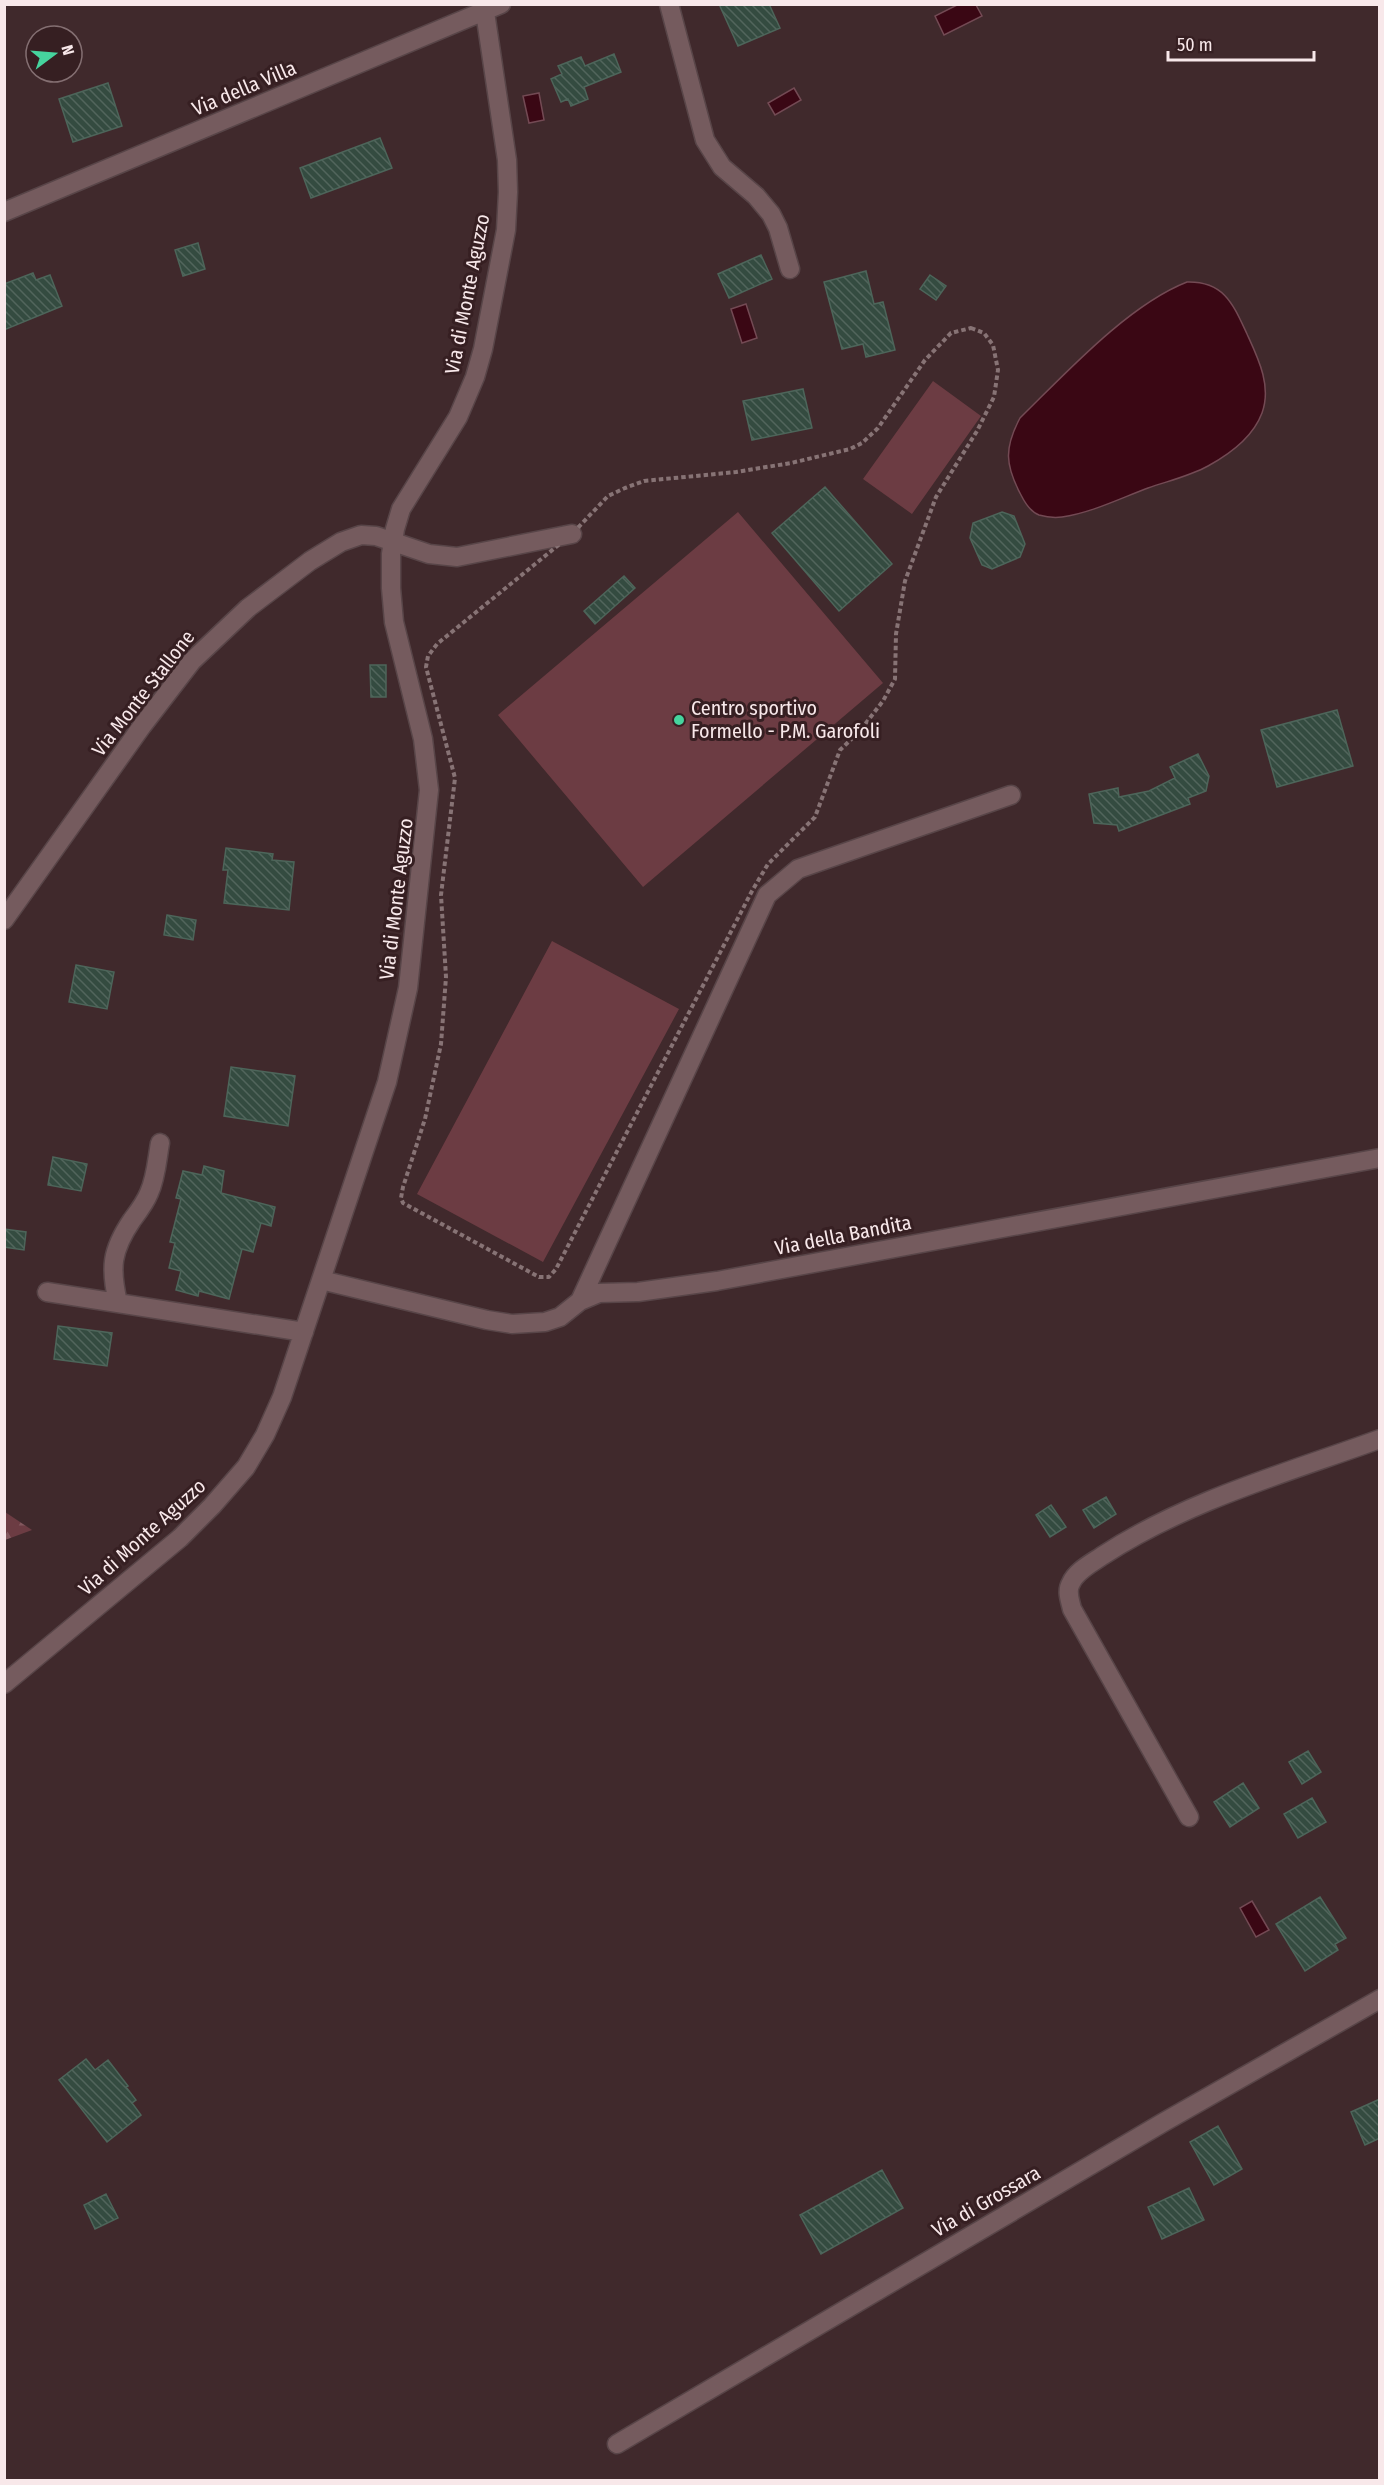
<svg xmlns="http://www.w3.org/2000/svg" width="1384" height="2485" font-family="'Fira Sans Condensed',sans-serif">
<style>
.forest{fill:url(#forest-firs)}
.pitch{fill:#6c3c43}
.water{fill:#3a0714;stroke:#734a54;stroke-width:1.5}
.building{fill:url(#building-back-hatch);stroke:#4d655a;stroke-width:1.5}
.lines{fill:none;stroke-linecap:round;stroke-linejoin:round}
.minor-casing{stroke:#584548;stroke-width:21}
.path{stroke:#877375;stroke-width:4;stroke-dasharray:4.5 3;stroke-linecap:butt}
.minor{stroke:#755b5e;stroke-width:18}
.poi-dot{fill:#46d49e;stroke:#361f22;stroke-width:2}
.labels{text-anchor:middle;stroke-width:6;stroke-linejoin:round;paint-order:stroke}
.street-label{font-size:20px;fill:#f8e8ea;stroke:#361f22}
.poi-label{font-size:20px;fill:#f8e8ea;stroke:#361f22;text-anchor:start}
</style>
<defs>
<pattern id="forest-firs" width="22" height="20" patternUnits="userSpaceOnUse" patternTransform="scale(1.5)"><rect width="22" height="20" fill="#6c3c43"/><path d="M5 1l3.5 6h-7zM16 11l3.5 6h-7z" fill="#82585e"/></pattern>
<pattern id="building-back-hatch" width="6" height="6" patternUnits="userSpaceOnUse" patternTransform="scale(1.5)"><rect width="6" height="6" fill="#344b40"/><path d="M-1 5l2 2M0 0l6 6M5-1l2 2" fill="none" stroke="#52655c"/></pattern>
</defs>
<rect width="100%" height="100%" fill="#40292c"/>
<path class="forest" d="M4 1512H5L32 1530 5 1540Z"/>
<path class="pitch" d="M933 381 981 416 912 514 863 479Z
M738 512 883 683 643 887 498 715Z
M552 941 679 1009 543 1262 417 1194Z"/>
<path class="water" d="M957 5H976L982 16 944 35 935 16Z
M794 88 801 100 775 115 768 103Z
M539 93 544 120 529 123 523 96Z
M1187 282C1224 281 1233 304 1247 334 1258 358 1272 386 1262 413 1253 437 1230 454 1208 466 1190 476 1168 481 1148 488 1121 498 1091 513 1062 517 1054 518 1046 517 1039 515 1031 512 1025 503 1021 495 1005 465 1004 448 1020 418 1065 374 1128 305 1187 282Z
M746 304 757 338 742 343 731 309Z
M1252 1901 1269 1930 1256 1937 1240 1908Z"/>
<path class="building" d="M719 4H769L780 28 738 46Z
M614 54 621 72 584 87 588 99 571 106 568 99 561 102 551 79 562 74 558 66 581 57 585 66Z
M108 83 122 126 73 142 59 99Z
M380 138 392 168 311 198 300 168Z
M198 243 205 269 183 276 175 250Z
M761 255 772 279 729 298 718 274Z
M866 271 874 304 883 302 895 350 866 357 863 344 842 349 824 282Z
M33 273 36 280 50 275 62 306 4 330V284Z
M930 275 946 286 936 300 920 289Z
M803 389 812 428 752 440 743 401Z
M825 487 892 564 839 611 772 533Z
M1002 512 1014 516 1025 544 1020 557 992 569 982 565 970 538 973 523Z
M624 576 635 588 595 624 584 611Z
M370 665H386V697H371Z
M1337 710 1353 766 1277 787 1261 730Z
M1198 754 1209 776 1206 791 1188 798 1190 804 1119 831 1117 825 1094 823 1089 794 1118 788 1119 797 1149 791 1175 778 1170 767Z
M226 848 273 854 272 860 294 862 289 910 224 903 228 870H223Z
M167 915 196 920 193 940 164 935Z
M76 965 114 972 107 1009 69 1002Z
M231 1067 295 1076 288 1126 224 1116Z
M53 1157 87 1164 81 1191 48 1185Z
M204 1166 224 1171 221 1193 275 1207 271 1226 261 1223 253 1252 242 1249 229 1299 199 1291 198 1296 176 1290 181 1271 169 1268 175 1243 170 1242 181 1199 176 1198 183 1171 202 1175Z
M4 1229 26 1232 24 1250 4 1247Z
M58 1326 112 1333 107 1366 54 1359Z
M1106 1497 1116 1514 1094 1528 1083 1510Z
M1051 1505 1066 1527 1050 1537 1036 1515Z
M1308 1751 1321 1772 1302 1784 1289 1762Z
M1243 1783 1259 1808 1230 1827 1214 1802Z
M1312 1798 1326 1822 1298 1838 1284 1814Z
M1320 1897 1346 1938 1335 1944 1338 1950 1305 1971 1276 1924Z
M86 2059 95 2070 108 2060 128 2086 126 2087 136 2100 132 2103 141 2115 107 2142 59 2080Z
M1380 2099V2138L1365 2145 1351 2112Z
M1218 2126 1242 2169 1214 2185 1190 2142Z
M882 2170 903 2208 821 2254 800 2215Z
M1189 2188 1204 2220 1162 2239 1148 2207Z
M106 2194 118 2218 95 2229 84 2205Z"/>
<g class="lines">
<g class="minor-casing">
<path id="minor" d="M669 4 705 140 722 167 756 196 771 214 778 228 790 269
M4 212 501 4
M4 920 142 726 192 661 248 608 310 561 341 542 361 535 376 536 429 554 457 557 572 534
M321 1280 487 1320 512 1324 545 1322 560 1317 580 1301 599 1293 638 1292 717 1281 1380 1158
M47 1292 304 1332
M580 1301 767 895 798 869 1011 795
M118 1303C110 1268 111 1251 132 1220 138 1212 145 1203 149 1193 156 1178 157 1160 160 1143
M4 1684 180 1538 212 1506 246 1467 265 1435 282 1397 387 1082 408 988 429 790 423 739 394 622 391 588V554L395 529 401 509 458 417 475 377 483 349 506 230 508 192 507 160 485 12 488 4
M1189 1817 1072 1609C1070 1600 1066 1591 1071 1583 1076 1571 1092 1563 1102 1556 1186 1501 1286 1473 1380 1439
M617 2444 1164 2122 1380 1999"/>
</g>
<path class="path" d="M971 328 984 333 993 345 998 370 994 397 977 431 936 497 905 581 896 634 895 679 883 701 859 732 840 750 815 817 768 864 752 891 556 1269 549 1277H539L403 1203 401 1198 403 1187 425 1119 441 1044 446 977 441 895 455 778 426 667 428 656 437 644 572 534 608 496 625 488 644 481 736 472 791 463 850 449 862 443 878 428 925 360 951 333Z"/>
<use href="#minor" class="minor"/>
</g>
<circle class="poi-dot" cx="679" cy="720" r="6"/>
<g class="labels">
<g class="street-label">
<text transform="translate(244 88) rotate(-23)" y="7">Via della Villa</text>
<text transform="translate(467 294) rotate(-79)" y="7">Via di Monte Aguzzo</text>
<text transform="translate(143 693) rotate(-52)" y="7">Via Monte Stallone</text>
<text transform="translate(396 899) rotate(-83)" y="7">Via di Monte Aguzzo</text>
<text transform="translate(843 1235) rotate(-11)" y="7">Via della Bandita</text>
<text transform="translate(142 1537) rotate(-42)" y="7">Via di Monte Aguzzo</text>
<text transform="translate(986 2201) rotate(-30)" y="7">Via di Grossara</text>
</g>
<g class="poi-label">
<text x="691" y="715">Centro sportivo<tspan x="691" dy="23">Formello - P.M. Garofoli</tspan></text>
</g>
</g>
<rect width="1384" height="2485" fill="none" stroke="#f8e8ea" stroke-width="12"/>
<g transform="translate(54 54) rotate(74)"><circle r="28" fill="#361f22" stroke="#846f72" stroke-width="1.5"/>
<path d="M0-4.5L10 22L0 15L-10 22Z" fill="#46d49e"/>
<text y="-9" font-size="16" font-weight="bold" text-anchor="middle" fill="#f8e8ea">N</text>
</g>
<path d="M1168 51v9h146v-9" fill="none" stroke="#f8e8ea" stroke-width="3"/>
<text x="1177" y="51" font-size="18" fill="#f8e8ea" stroke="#361f22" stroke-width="4.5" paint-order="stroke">50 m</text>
</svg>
